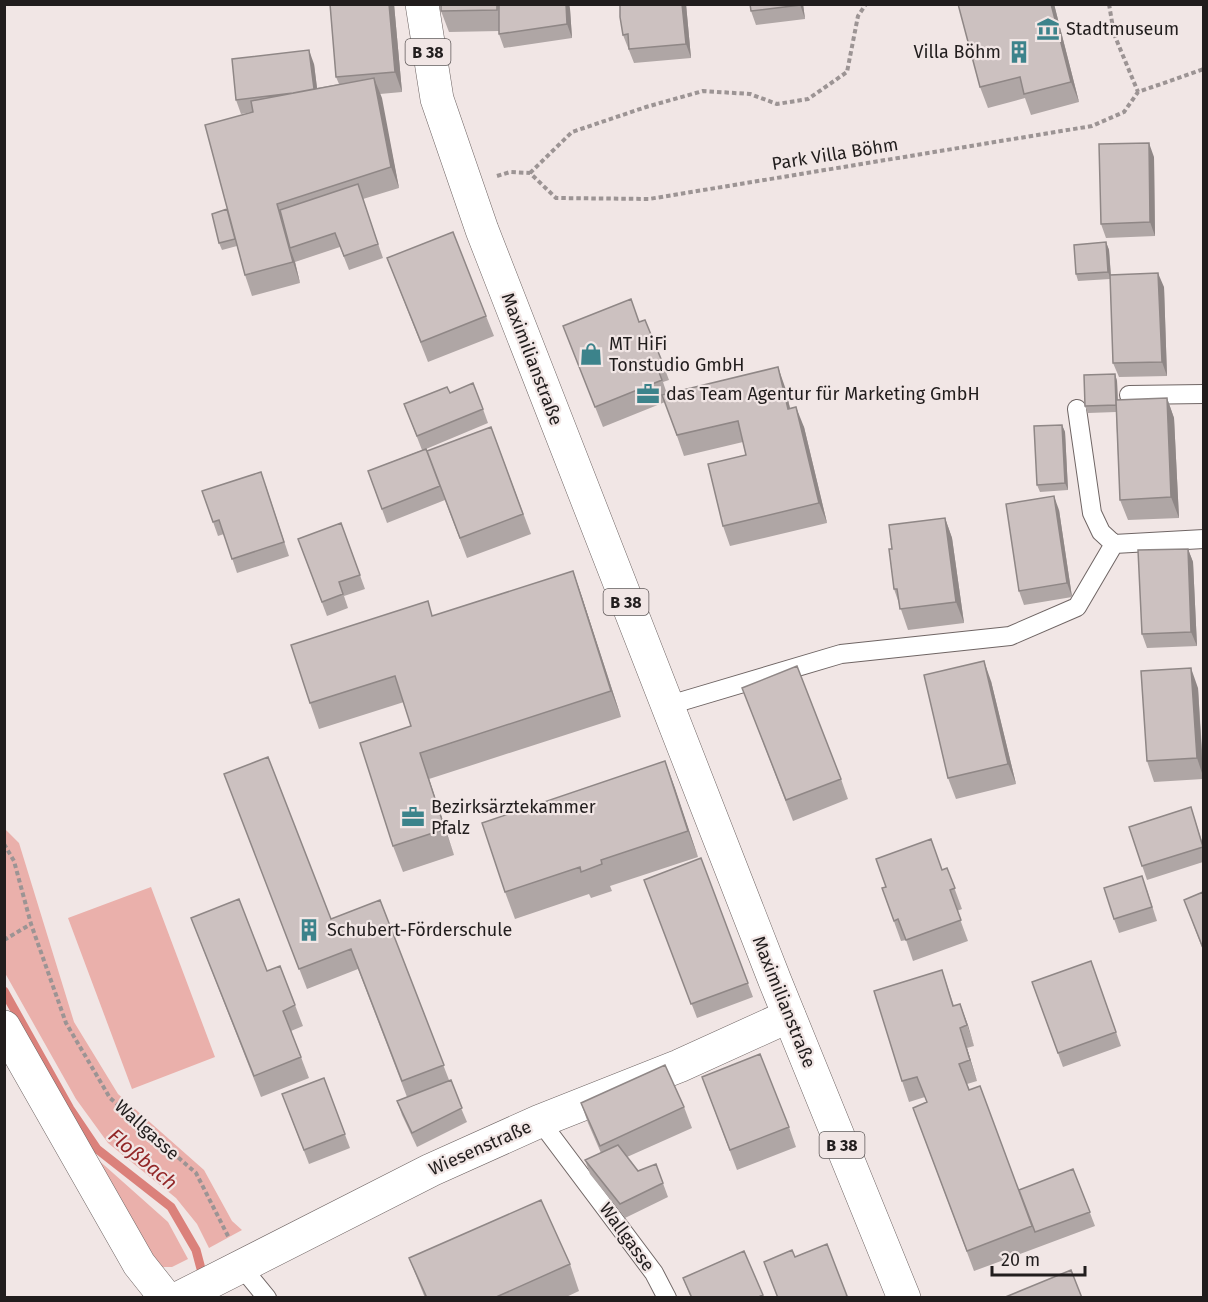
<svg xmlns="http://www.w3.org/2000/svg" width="1208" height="1302" font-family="'Fira Sans',sans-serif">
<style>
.green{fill:#eab0ab}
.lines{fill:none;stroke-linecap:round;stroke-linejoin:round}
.stream{stroke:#db817b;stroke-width:9}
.lane-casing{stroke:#6f6564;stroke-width:20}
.street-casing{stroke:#6f6564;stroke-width:34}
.primary-casing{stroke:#6f6564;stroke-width:34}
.path{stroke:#9c9494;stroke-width:4;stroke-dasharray:4.5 3;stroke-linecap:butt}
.lane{stroke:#fff;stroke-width:18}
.street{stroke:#fff;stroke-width:33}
.primary{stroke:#fff;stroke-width:33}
.wall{fill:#afa6a5}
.shaded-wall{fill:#8f8786}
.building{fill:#ccc1c0;stroke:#8f8786;stroke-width:1.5}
.labels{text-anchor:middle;stroke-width:4.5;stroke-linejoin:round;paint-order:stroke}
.shield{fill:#f1e6e5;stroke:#5f5959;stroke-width:1.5}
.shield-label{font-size:16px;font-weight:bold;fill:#211d1d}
.poi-label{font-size:18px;fill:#211d1d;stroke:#f1e6e5;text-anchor:start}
.street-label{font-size:18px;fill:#211d1d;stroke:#f1e6e5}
.water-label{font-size:20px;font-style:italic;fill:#932829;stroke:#f1e6e5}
</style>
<rect width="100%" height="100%" fill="#f1e6e5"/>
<path class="green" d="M4 828 19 843 74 1022 118 1094 204 1170 232 1221 242 1230 209 1248 197 1224 176 1198 108 1143 76 1099 5 973Z
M151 887 215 1057 132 1089 68 918Z
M95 1157 168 1222 188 1259 172 1267H156Z"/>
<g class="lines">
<path class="stream" d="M4 991 70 1109 97 1149 171 1207 196 1250 204 1280"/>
<g class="lane-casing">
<path id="lane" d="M1129 395 1204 394
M1077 409 1092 513 1101 532 1114 544
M666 706 841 654 1010 636 1077 607 1114 544 1204 539
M540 1121 654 1273 667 1298
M240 1265 267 1298"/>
</g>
<g class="street-casing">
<path id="street" d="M4 1027 139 1264 166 1298
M179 1298 431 1170 540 1121 679 1066 789 1016"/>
</g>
<g class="primary-casing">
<path id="primary" d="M422 4 437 99 482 230 775 981 904 1298"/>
</g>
<path class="path" d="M1109 4 1114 34 1138 92
M530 173 572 132 646 107 703 91 750 94 777 104 808 99 847 72 858 16 866 4
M497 176 510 172 530 173 556 198 649 199 1092 126 1124 112 1138 92 1204 69
M4 844 14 861 31 924 66 1023 110 1098 196 1173 229 1238
M4 940 31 924"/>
<use href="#lane" class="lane"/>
<use href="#street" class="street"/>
<use href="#primary" class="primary"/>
</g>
<path class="wall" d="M330 4H394L402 92 380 94 399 188 363 199 383 258 349 270 340 247 295 262 300 283 252 296 245 275 237 246 222 250 219 243 252 112 241 114 236 100 314 64 317 88 339 84 336 77Z
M441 4H569L570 9 572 38 504 48 499 34V31L449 32 441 11Z
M620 4H686L691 58 634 63 623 35Z
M750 4H803L805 19 756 25 751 11Z
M1054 4 1079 102 1031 115 1025 98 988 108 980 87Z
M1154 157 1155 236 1106 238 1101 224Z
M1106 242 1109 250 1111 275 1164 287 1167 376 1119 377 1113 363 1110 279 1078 281 1076 274Z
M387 258 486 316 494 336 428 362Z
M639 322 661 359 669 380 663 382 667 394 785 387 790 408 804 427 827 523 730 546 723 526 746 455 743 442 684 456 665 402 603 427 563 326Z
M1115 374 1117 381 1118 400 1167 398 1174 418 1179 518 1128 520 1120 500 1116 412 1088 413 1085 406Z
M450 393 483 409 488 423 426 449 433 469 491 427 531 534 467 558 437 479 445 500 387 523 368 471 422 450 404 404Z
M1062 425 1065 432 1068 490 1040 492 1037 485Z
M266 486 289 556 237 573 224 534 218 536 202 491Z
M1059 510 1072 597 1024 605 1019 591Z
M945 518 952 538 964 623 908 630 894 589 892 549Z
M341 523 365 589 344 596 348 608 327 616 298 539Z
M1188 549 1193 562 1197 646 1147 648 1142 634Z
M573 571 582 597 621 717 429 779 454 855 403 872 393 846 411 726 404 702 319 729 310 703 433 616Z
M991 681 1016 784 956 799 948 778Z
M1198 688 1203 765V779L1154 782 1147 761Z
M750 708 841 779 848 799 793 821Z
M665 761 698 857 610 886 612 891 591 898 589 894 515 919 505 892Z
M232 794 331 919 380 900 449 1080 467 1122 417 1147 402 1115 397 1101 407 1097 358 969 307 989Z
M1191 807 1203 845V862L1147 880 1129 827Z
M701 858 753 997 697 1018 644 880Z
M947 868 962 909 957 911 968 941 913 961 906 940 901 941 882 888Z
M1147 890 1157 921 1119 933 1114 919Z
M1203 892V950L1184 900Z
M191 918 267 971 295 1005 303 1026 291 1031 309 1078 261 1097Z
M1091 961 1121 1046 1063 1067 1032 982Z
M942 970 954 1006 960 1004 974 1046 967 1048 977 1081 967 1084 1027 1212 1073 1169 1095 1226 974 1271 913 1108 927 1102 925 1097 909 1102 902 1081Z
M702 1077 789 1127 796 1147 737 1170Z
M324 1078 350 1148 309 1164 282 1094Z
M581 1103 684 1107 692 1128 627 1157 638 1171 656 1164 668 1197 625 1218 590 1174 585 1160 601 1153 588 1123Z
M744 1251 764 1298H691L683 1278Z
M409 1258 570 1264 579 1291 564 1298H425Z"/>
<path class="shaded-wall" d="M389 4H394L402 92 395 72Z
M566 4H569L570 9 572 38 567 24Z
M682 4H686L691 58 686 44Z
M800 4H803L805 19Z
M1051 4H1054L1079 102 1071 82Z
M309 50 314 64 319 104 314 90Z
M374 78 382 98 399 188 391 167Z
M1149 143 1154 157 1155 236 1150 222Z
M277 204 285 224 290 248 295 262 300 283 293 262Z
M1106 242 1109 250 1111 279 1108 272Z
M1158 273 1164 287 1167 376 1162 362Z
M778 367 785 387 795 430 788 409Z
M1115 374 1117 381 1118 412 1116 405Z
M1167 398 1174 418 1179 518 1171 497Z
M796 407 804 427 827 523 819 503Z
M1062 425 1065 432 1068 490 1065 483Z
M1054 496 1059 510 1072 597 1067 583Z
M945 518 952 538 964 623 956 602Z
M1188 549 1193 562 1197 646 1191 632Z
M573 571 582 597 621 717 611 691Z
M984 661 991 681 1016 784 1008 764Z
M1191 668 1198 688 1203 776 1197 758Z
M420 753 429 779 454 855 445 829Z
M665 761 675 788 698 857 688 831Z
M960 1004 968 1025 974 1046Z
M960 1028 967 1048 977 1081 970 1060Z"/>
<path class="building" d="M330 4H389L395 72 336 77Z
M441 4H497V10L441 11Z
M499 4H566L567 24 499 34Z
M620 4H682L686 44 629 49 628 34 623 35 620 17Z
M750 4H800V5L751 11Z
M958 4H1051L1071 82 1024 94 1020 77 980 87Z
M309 50 314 89 293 93 236 100 232 59Z
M374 78 391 167 277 204 293 262 245 275 205 125 253 112 251 101Z
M1149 143 1150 222 1101 224 1099 144Z
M358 184 378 244 344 256 335 233 290 248 280 210Z
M227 209 235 239 219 243 212 214Z
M453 232 486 316 421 342 387 258Z
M1106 242 1108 272 1076 274 1074 245Z
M1158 273 1162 362 1113 363 1110 275Z
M631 299 639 322 645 320 661 359 655 362 662 380 595 407 563 326Z
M778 367 788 409 796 407 819 503 723 526 708 464 746 455 738 421 677 435 662 395Z
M1115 374 1116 405 1085 406 1084 375Z
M473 383 483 409 417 436 404 404 447 387 450 393Z
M1167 398 1171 497 1120 500 1116 400Z
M1062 425 1065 483 1037 485 1034 426Z
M491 427 523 514 460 538 427 451Z
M426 449 440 486 382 509 368 471Z
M261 472 284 542 232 559 219 520 213 522 202 491Z
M1054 496 1067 583 1019 591 1006 504Z
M945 518 956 602 900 609 897 589H894L889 549H892L889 525Z
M341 523 360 575 339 582 343 594 322 602 298 539Z
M1188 549 1191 632 1142 634 1138 550Z
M573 571 611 691 420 753 445 829 393 846 360 743 411 726 395 676 310 703 291 645 428 601 432 616Z
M984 661 1008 764 948 778 924 675Z
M797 666 841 779 786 800 742 688Z
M1191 668 1197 758 1147 761 1141 671Z
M268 757 331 919 380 900 444 1065 402 1081 351 949 299 969 224 774Z
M665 761 688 831 601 860 602 864 581 872 580 867 505 892 482 823Z
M1191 807 1203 847 1142 866 1129 827Z
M931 839 942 870 947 868 955 888 950 890 961 920 906 940 898 919 894 921 882 888 886 887 876 859Z
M701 858 748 983 691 1004 644 880Z
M1142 876 1152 907 1114 919 1104 888Z
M1203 892V948L1184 900Z
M239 899 267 971 280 966 295 1005 283 1011 301 1057 254 1076 191 918Z
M1091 961 1116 1032 1058 1053 1032 982Z
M942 970 953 1006 960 1004 967 1025 960 1028 970 1060 959 1064 969 1090 980 1086 1032 1226 967 1251 913 1108 927 1102 917 1077 902 1081 874 991Z
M760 1054 789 1127 730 1150 702 1077Z
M665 1065 684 1107 600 1146 581 1103Z
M324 1078 345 1134 304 1150 282 1094Z
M451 1080 462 1108 412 1133 397 1101Z
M618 1145 638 1171 656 1164 663 1183 620 1204 585 1160Z
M1073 1169 1090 1212 1035 1232 1019 1190Z
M541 1200 570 1264 494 1298H427L409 1258Z
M827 1244 847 1296 843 1298H778L764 1262 792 1250 795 1257Z
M744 1251 763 1295 756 1298H692L683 1278Z
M1071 1270 1082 1298H1003Z"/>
<defs>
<g id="museum-bare" transform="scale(1.8)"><path d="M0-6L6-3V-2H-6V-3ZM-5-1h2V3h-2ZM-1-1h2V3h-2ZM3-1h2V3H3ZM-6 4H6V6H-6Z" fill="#3c838b" stroke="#f1e6e5" stroke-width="2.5" paint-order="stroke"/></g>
<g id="building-bare" transform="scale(1.8)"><path d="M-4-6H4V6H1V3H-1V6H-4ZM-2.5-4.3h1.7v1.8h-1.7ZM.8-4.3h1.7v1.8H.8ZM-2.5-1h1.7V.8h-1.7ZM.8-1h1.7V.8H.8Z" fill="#3c838b" stroke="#f1e6e5" stroke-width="2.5" paint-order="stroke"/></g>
<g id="shop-bare" transform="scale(1.8)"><path d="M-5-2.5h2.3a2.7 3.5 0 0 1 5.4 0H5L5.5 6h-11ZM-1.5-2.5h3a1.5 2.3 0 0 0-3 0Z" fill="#3c838b" stroke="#f1e6e5" stroke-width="2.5" paint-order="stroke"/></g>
<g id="office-bare" transform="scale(1.8)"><path d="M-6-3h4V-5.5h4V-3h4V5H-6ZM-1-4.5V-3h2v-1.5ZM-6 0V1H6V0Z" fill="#3c838b" stroke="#f1e6e5" stroke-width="2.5" paint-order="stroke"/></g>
</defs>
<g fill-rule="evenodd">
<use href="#museum-bare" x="1048" y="29"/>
<use href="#building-bare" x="1019" y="52"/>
<use href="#shop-bare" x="591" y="354"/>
<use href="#office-bare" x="648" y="394"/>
<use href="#office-bare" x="413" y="817"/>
<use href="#building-bare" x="309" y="930"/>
</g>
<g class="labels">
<g class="shield">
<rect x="405.5" y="39" width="45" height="26" rx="4.5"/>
<rect x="603.5" y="589" width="45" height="26" rx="4.5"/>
<rect x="819.5" y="1132" width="45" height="26" rx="4.5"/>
</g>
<g class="shield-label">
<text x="428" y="58">B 38</text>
<text x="626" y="608">B 38</text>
<text x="842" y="1151">B 38</text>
</g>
<g class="poi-label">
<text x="1066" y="35">Stadtmuseum</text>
<text x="1001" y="58" text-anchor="end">Villa Böhm</text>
<text x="609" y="350">MT HiFi<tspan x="609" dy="21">Tonstudio GmbH</tspan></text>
<text x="666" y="400">das Team Agentur für Marketing GmbH</text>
<text x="431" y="813">Bezirksärztekammer<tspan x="431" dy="21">Pfalz</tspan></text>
<text x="327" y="936">Schubert-Förderschule</text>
</g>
<g class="street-label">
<text transform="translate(835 154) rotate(-9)" y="6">Park Villa Böhm</text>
<text transform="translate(532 359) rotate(69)" y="6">Maximilianstraße</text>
<text transform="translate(784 1002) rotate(68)" y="6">Maximilianstraße</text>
<text transform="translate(147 1130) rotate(42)" y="6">Wallgasse</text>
<text transform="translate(480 1148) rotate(-24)" y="6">Wiesenstraße</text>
<text transform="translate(627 1237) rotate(54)" y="6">Wallgasse</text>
</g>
<g class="water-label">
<text transform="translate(143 1159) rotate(40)" y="7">Floßbach</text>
</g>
</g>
<rect width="1208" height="1302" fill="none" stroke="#211d1d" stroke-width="12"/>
<path d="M992 1266v9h93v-9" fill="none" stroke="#211d1d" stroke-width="3"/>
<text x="1001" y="1266" font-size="18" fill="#211d1d" stroke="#f1e6e5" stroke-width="4.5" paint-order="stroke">20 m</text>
</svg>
